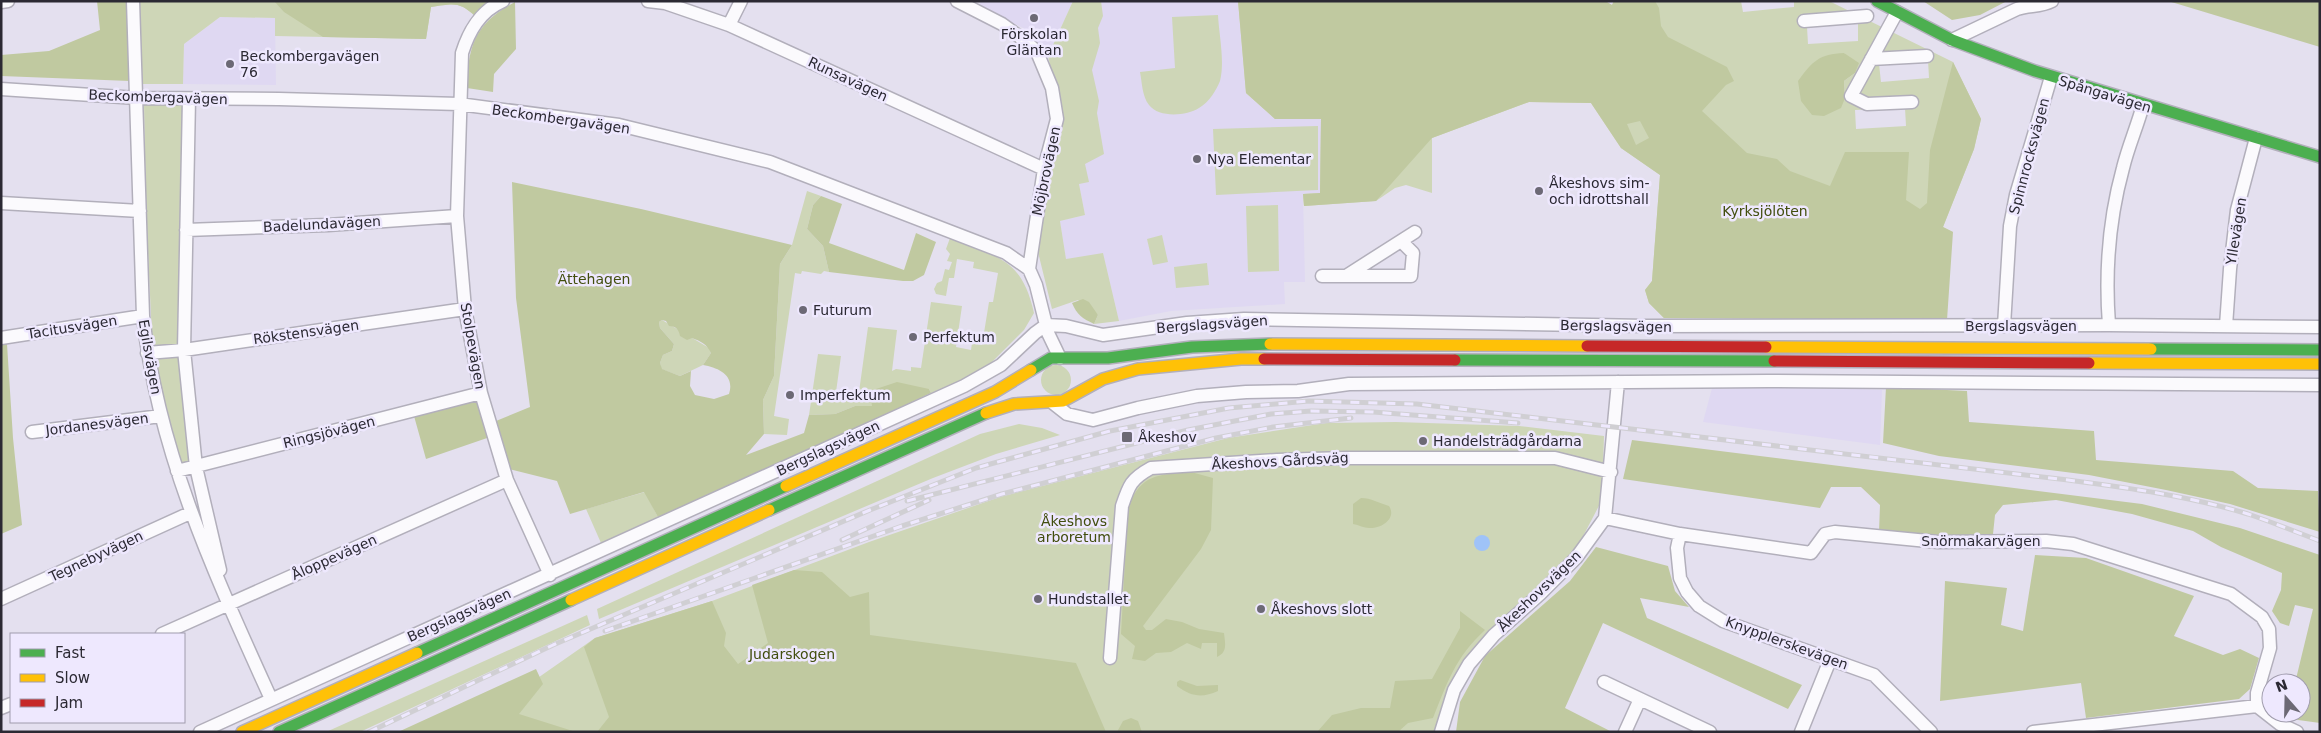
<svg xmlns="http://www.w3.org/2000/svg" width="2321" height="733" font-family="'DejaVu Sans',sans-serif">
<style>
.built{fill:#dfd8f2}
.green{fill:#ced6b7;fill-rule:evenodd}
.forest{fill:#c0c9a0;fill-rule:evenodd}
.water{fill:#9fc3f8}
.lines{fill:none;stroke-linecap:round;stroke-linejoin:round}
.street-casing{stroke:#b2afbb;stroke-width:15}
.fast-casing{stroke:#b2afbb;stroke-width:14}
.slow-casing{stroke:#b2afbb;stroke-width:14}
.jam-casing{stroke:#b2afbb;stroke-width:14}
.street{stroke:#fbfafd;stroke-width:12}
.fast{stroke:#4caf50;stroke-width:11}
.slow{stroke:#ffc107;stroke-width:11}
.jam{stroke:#c62828;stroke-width:11}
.rail-casing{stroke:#d0cfd3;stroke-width:5}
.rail{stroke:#eee8fe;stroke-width:3;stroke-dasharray:9;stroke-linecap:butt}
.poi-dot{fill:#6c6975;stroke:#eee8fe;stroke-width:2}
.labels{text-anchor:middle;stroke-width:5;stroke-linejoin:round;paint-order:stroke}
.poi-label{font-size:14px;fill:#2b2933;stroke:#eee8fe;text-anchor:start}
.street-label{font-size:14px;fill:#2b2933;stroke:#eee8fe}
.park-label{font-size:14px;fill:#424e0e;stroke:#eee8fe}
</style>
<rect width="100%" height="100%" fill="#e4e0ef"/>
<path class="built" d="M981 1H1073L1048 56 1027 30 979 6Z
M1084 1H1238L1246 93 1275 119H1321L1320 193 1303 194 1305 282H1284L1285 304 1171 311 1119 321 1103 254 1066 259 1060 221 1085 215 1079 184Z
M220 17 275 18 276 85 183 84 184 44Z
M1797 386 1882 390 1880 445 1703 422 1712 388Z"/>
<path class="green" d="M138 1H493L476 17C459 1 454 4 431 7L426 39 275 36V18L220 17 184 44 183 84H141Z
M1073 1H1101L1103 16 1098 28 1100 43 1092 70 1099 101 1097 113 1104 154 1085 164 1089 182 1079 184 1085 215 1060 221 1066 259 1103 253 1119 321 1094 324 1098 315 1078 300 1052 309 1037 248 1057 133 1058 100 1048 56Z
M1238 1H1605L1612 5 1614 1H1741L1743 12 1794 7V1H1829L1953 62 1981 119 1974 149 1943 227 1953 232 1664 318 1649 303 1645 290 1652 281 1660 175 1621 148 1591 103 1529 102 1432 138V193L1406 185 1395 188 1376 201 1304 206 1303 194 1320 193 1321 119H1275L1246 93ZM1858 23V41L1808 44 1807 27ZM1844 53 1855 73 1844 81 1845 98 1835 95ZM1928 60 1929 78 1881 82 1879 64ZM1905 108 1906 126 1856 129 1855 110Z
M1218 15C1219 35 1225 61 1220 81 1216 91 1209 102 1199 108 1186 116 1159 118 1149 105 1142 96 1142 82 1140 72L1175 68 1172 17Z
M144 104H184L181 372 184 417 190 463 181 466 161 395 152 337 146 210Z
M1318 126V190L1216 195 1213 129Z
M807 191 821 196 813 205 807 229 823 246 829 272 824 271 821 274 802 271 801 274 795 273 774 416 789 419 787 435 764 434 763 400 774 376 780 264 792 245Z
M1278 205 1279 271 1248 272 1246 206Z
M1162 235 1168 262 1153 265 1147 239Z
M950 238C997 257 1022 258 1034 313L1024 330 983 371 931 393 929 389 872 406H855L835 414 809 415 818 354 841 356 836 392 848 394 849 391 859 392 868 327 897 330 892 371 896 369 911 371V367L921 368 931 302 962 306 956 347 971 350 972 343 982 345 989 302H993L998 273 973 268 974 262 957 259 954 278H949L946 296 936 294 934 289 937 283 942 281 945 269 949 270 952 262 947 261 950 254 946 249Z
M1207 263 1209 285 1176 288 1174 267Z
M662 320 709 348 711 353 703 365 680 376 661 369 660 363 663 355 672 351 674 344 660 328 659 322Z
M1041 380a15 15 0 1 1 30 0a15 15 0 1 1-30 0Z
M1396 422 1519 426 1604 436 1602 500 1579 544 1555 573 1494 626 1473 648 1460 666 1434 732H420L532 682 595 638 712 601 869 542 1000 497 1228 438 1326 423Z
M1019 424 1042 428 1060 435 996 454 933 478 599 619 597 609 980 434Z
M645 492 658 517 601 543 586 509Z
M587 615 590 625 360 732H326Z"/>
<path class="forest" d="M97 1H126L130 81 1 76V55L49 51 100 30Z
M274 1H493L476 17C459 1 454 4 431 7L426 39 323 37 284 12Z
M1238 1H1605L1612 5 1614 1H1655L1659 8 1661 26 1668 37 1727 67 1734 81 1726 85 1702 111 1747 153 1777 159 1790 171 1830 186 1845 152H1909L1906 200 1920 209 1927 203 1930 150 1953 62 1981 119 1974 149 1943 227 1953 232 1947 320 1664 318 1649 303 1645 290 1652 281 1660 175 1621 148 1591 103 1529 102 1432 138 1376 201 1304 206 1303 194 1320 193 1321 119H1275L1246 93ZM1640 121 1649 138 1636 145 1627 124Z
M1923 1H2007L1980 15 1952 20Z
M2168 1H2320V47Z
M515 2 516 49 494 74 493 92 467 88C468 45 475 23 515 2Z
M1844 53 1859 63 1855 73 1844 81 1845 98 1841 108 1824 116 1812 115 1801 101 1798 81C1813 61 1819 54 1844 53Z
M512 182 641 209 792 245 780 264 774 376 763 400 764 434 746 455 804 433 809 415 835 414 855 406H872L870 391 897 382 929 389 931 393 806 452 658 517 644 492 570 514 557 481 509 469 496 421 530 407 516 298ZM662 320 666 321 669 326C676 326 679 330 680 336L687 340 692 338C700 341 707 344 711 353L703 365C719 368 735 375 729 394L714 399 695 395 690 386 691 371 680 376 662 369 660 363 663 355 672 351 674 344 660 328 659 322Z
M821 196 842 204 829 243 904 270 916 233 936 242 924 275 913 281H903L829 272 823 246 807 229 813 205Z
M1083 299 1089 302 1098 315 1094 324C1082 318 1077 315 1072 303Z
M7 344 13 438 22 525 1 534V345Z
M1886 387 1967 391 1969 422 2094 431 2096 460 2233 471 2258 488 2318 491 2320 532 2230 504 2166 490 2089 475 1939 456 1883 443Z
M479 399 490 437 426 459 414 416Z
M1632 440 2142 504 2240 528 2320 555V723L2291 719 2289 713H2301V683H2295L2313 609 2295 605 2289 626 2280 623 2272 611 2281 590 2282 573 2221 547 2193 531 2132 514 2056 500 2003 505 1995 515 1993 534 1939 538 1879 532 1880 505 1861 487H1831L1820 508 1623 479Z
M1191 472 1213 478 1211 530 1201 549 1143 626 1146 630H1152L1166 619 1182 622 1199 629 1224 633C1225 643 1228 652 1217 657V643H1202L1201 649 1187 643 1171 652 1156 653 1145 661 1132 659 1135 646 1121 634 1128 507C1142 473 1158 475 1191 472Z
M1361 498C1371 498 1379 503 1389 506 1397 518 1382 529 1369 528 1364 528 1359 525 1353 524V504Z
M1596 547 1668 566 1675 591 1689 607 1640 598 1647 618 1802 685 1788 709 1603 623 1565 708 1612 732H1456L1460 702 1485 656 1570 581Z
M2035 555 2086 558 2194 596 2174 636 2223 655 2240 649 2259 658 2250 689 2239 699 2086 718 2081 683 1940 701 1945 581 2007 588 2001 625 2023 631Z
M794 570 822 572 850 597 869 592 870 635 1076 663 1106 732H597L609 717 584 647 595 638 712 601 726 633 724 646 738 664 768 643 752 585Z
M1460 611 1485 630C1455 658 1448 681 1433 718L1408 723 1398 732H1317L1332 715 1361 708H1390L1395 681 1432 679 1460 628Z
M536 669 543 684 519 714 576 732H398Z
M1180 680 1197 686 1218 685V691C1202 698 1192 697 1177 686V682Z
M1131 718 1138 721 1142 732H1117L1123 721Z"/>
<path class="water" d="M1474 543a8 8 0 1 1 16 0a8 8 0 1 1-16 0Z"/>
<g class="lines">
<g class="street-casing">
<path id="street" d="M133 1 143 316C158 453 215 575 271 699
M503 1C480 11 469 31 462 53L457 216 465 309 481 393 507 480 550 575
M648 1 665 3 729 25 1044 169
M957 1 1002 24 1024 40 1037 52 1052 88 1057 119 1044 169 1029 269
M1 2 8 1
M1897 12 1851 96 1867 104 1912 102
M1804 21 1867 16
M729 25 741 1
M1952 40 2017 9C2029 5 2041 7 2052 1
M1871 59 1927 56
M1 89 137 98 279 99 459 104 619 125 770 162 1006 253 1029 269 1036 285 1048 333 1060 358
M189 99 184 350 196 467 220 570
M1 203 140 211
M186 230 328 225 457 216
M1322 276H1411L1413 253 1401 241
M1346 276 1415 232
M2109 325C2105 273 2109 219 2123 168 2128 147 2137 127 2143 105
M2004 326 2010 226 2016 195 2051 77
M2226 326 2230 269 2237 210 2256 138
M1 338 143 316
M147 353 184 350 465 309
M1053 403 1067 414 1093 420 1138 408 1197 396 1246 392 1298 391 1349 384 1768 381 2320 385
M32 432 161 416
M177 471 481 393
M1605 518 1680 534 1811 553 1825 534 1835 532 1938 542 2046 541 2073 544 2231 594 2262 617 2269 629 2270 648 2257 693V706
M1680 534 1677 548 1680 578 1687 592 1699 606 1723 621 1874 675 1931 732
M1 599 190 513
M162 634 507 480
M1110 658 1122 506C1129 485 1131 479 1151 468L1277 460 1347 458H1555L1611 472
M1604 682 1710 732
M1 708 11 704
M200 732 964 386 1001 365 1035 333 1046 325 1066 326 1103 335 1187 323 1244 319 1646 326 2109 325 2320 327
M1441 732 1454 690 1469 664 1494 635 1540 594 1576 558 1605 518 1618 382
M1625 732 1640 699
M1801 732 1830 660
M2033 732 2257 706 2280 724 2297 732"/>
</g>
<g class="fast-casing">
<path id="fast" d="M1877 1 1952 40 2035 71 2320 157
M2151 349 2320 350
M1455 360 1774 361
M1031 370 1051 358H1108L1192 347 1270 344
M769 510 986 413
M417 653 786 486
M279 732 571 600"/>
</g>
<g class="slow-casing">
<path id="slow" d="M1270 344 1587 346
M1766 347 2151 349
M2089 363 2320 364
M986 413 1014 404 1063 401 1103 379 1138 369 1241 359H1264
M786 486 995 392 1031 370
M571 600 769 510
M242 732 417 653"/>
</g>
<g class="jam-casing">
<path id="jam" d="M1587 346 1766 347
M1264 359 1455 360
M1774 361 2089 363"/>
</g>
<use href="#street" class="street"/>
<use href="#fast" class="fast"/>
<use href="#slow" class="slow"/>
<use href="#jam" class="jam"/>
<g class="rail-casing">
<path id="rail" d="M907 501 1188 430 1271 414 1311 411 1373 412 1518 423
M842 540 929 500
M605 631 902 526 1002 494 1216 438 1273 427 1351 418
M369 732 553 645 870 510 976 468 1110 431 1229 408 1309 401 1417 404 2068 480C2129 488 2189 496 2248 514 2272 522 2296 532 2320 541"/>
</g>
<use href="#rail" class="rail"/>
</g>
<g class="poi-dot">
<circle cx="1034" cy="18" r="5"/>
<circle cx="230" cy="64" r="5"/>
<circle cx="1197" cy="159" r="5"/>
<circle cx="1539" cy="191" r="5"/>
<circle cx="803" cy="310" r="5"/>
<circle cx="913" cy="337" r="5"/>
<circle cx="790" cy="395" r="5"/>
<rect x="1121" y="431" width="12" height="12" rx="2.5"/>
<circle cx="1423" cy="441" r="5"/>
<circle cx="1038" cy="599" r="5"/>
<circle cx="1261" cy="609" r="5"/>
</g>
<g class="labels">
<g class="poi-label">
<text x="1034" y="39" text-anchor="middle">Förskolan<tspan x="1034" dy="16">Gläntan</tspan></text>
<text x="240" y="61">Beckombergavägen<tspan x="240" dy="16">76</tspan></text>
<text x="1207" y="164">Nya Elementar</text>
<text x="1549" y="188">Åkeshovs sim-<tspan x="1549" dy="16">och idrottshall</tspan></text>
<text x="813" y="315">Futurum</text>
<text x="923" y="342">Perfektum</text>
<text x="800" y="400">Imperfektum</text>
<text x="1138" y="442">Åkeshov</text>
<text x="1433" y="446">Handelsträdgårdarna</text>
<text x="1048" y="604">Hundstallet</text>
<text x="1271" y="614">Åkeshovs slott</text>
</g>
<g class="street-label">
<text transform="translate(848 79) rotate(25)" y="5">Runsavägen</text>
<text transform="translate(2105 94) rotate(17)" y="5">Spångavägen</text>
<text transform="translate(158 97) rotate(2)" y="5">Beckombergavägen</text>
<text transform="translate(561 119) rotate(8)" y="5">Beckombergavägen</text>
<text transform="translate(2029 156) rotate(-75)" y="5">Spinnrocksvägen</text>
<text transform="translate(1046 171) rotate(-78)" y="5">Möjbrovägen</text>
<text transform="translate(322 224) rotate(-3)" y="5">Badelundavägen</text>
<text transform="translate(2236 231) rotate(-81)" y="5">Yllevägen</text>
<text transform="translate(1212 324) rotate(-4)" y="5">Bergslagsvägen</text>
<text transform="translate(1616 326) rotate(1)" y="5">Bergslagsvägen</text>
<text x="2021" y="331">Bergslagsvägen</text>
<text transform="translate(72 327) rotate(-9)" y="5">Tacitusvägen</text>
<text transform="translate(306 332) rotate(-8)" y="5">Rökstensvägen</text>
<text transform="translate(473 346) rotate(80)" y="5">Stolpevägen</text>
<text transform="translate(150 357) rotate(80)" y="5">Egilsvägen</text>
<text transform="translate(97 424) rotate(-7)" y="5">Jordanesvägen</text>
<text transform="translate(329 432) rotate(-14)" y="5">Ringsjövägen</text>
<text transform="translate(828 448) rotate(-25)" y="5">Bergslagsvägen</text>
<text transform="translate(1280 461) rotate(-3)" y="5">Åkeshovs Gårdsväg</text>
<text x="1981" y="546">Snörmakarvägen</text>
<text transform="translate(96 556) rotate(-25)" y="5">Tegnebyvägen</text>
<text transform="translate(334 557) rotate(-24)" y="5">Åloppevägen</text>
<text transform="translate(1539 591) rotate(-44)" y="5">Åkeshovsvägen</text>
<text transform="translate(459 615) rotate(-24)" y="5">Bergslagsvägen</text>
<text transform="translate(1787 643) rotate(20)" y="5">Knypplerskevägen</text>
</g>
<g class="park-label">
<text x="1765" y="216">Kyrksjölöten</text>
<text x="594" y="284">Ättehagen</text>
<text x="1074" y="526">Åkeshovs<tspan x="1074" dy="16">arboretum</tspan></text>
<text x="792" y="659">Judarskogen</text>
</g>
</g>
<rect width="2321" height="733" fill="none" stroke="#2b2933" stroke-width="5"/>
<rect x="10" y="633" width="175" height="90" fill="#eee8fe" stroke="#a09cad"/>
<rect x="20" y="649" width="25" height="8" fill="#4caf50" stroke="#a09cad"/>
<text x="55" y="658" font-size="15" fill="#2b2933">Fast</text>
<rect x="20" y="674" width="25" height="8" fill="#ffc107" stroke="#a09cad"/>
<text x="55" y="683" font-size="15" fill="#2b2933">Slow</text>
<rect x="20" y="699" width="25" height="8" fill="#c62828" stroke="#a09cad"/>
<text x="55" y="708" font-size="15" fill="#2b2933">Jam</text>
<g transform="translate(2286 698) rotate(340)"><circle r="24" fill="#eee8fe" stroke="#a09cad"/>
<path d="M0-4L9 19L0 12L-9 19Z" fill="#6c6975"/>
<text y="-8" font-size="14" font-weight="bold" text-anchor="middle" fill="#2b2933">N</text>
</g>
</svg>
